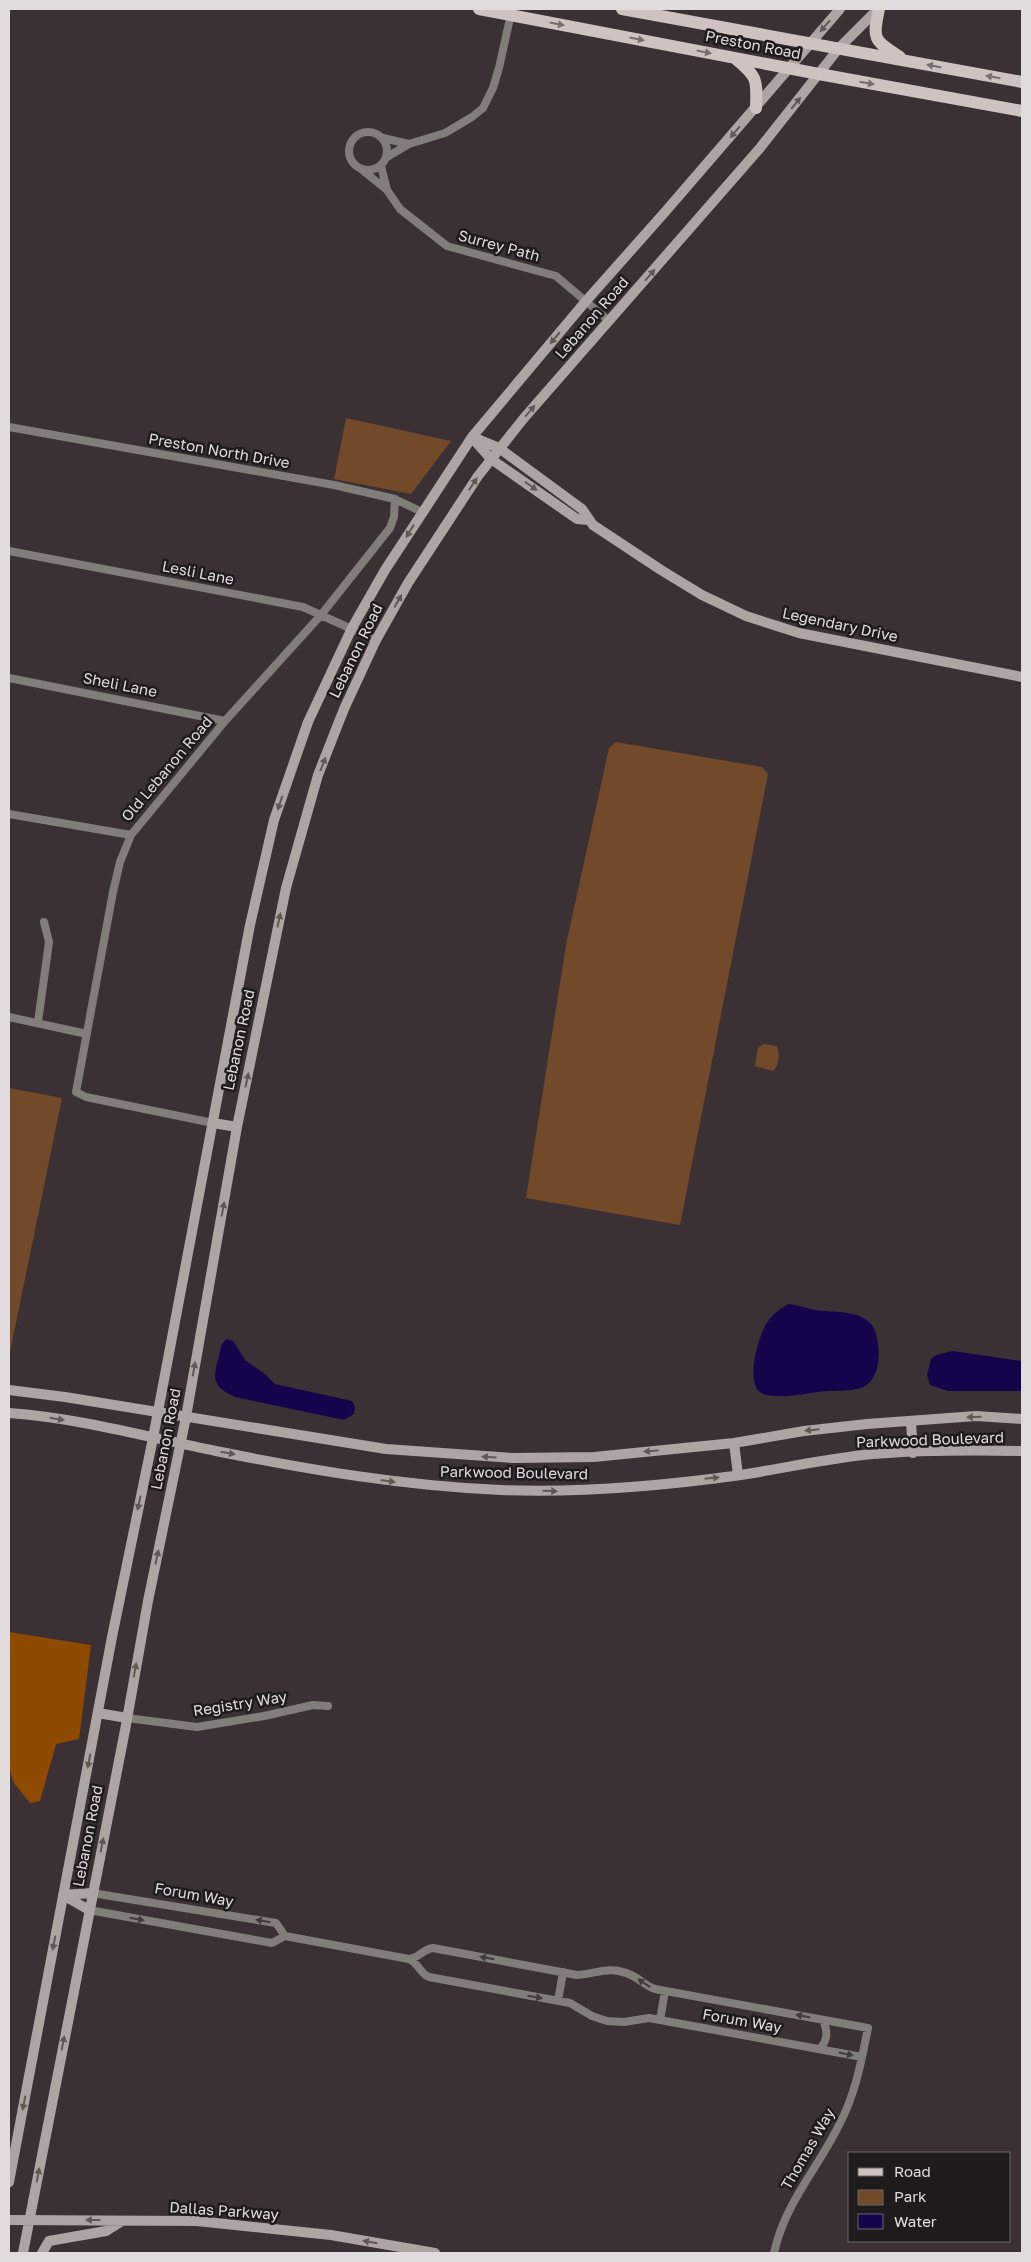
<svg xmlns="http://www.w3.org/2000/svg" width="1031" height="2262" font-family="'Golos Text',sans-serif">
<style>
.green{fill:#724929}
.forest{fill:#8e4a00}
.water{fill:#15044b}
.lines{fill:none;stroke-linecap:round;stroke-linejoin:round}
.street{stroke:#827c7b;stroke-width:8}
.secondary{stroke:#aea4a3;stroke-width:10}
.primary{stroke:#cfc3c1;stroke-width:12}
.oneway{fill:#776e6e}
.oneway2{fill:#5f5859}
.oneway3{fill:#423c3d}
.labels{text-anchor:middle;stroke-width:5;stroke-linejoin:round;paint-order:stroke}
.street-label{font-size:15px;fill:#e2dbde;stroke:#1f1a1c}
</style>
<rect width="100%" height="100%" fill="#3b3135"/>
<path class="green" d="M346 418 451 441 411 494 334 479Z
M616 742 762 767 768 774 680 1225 526 1198 566 945 609 748Z
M764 1044 777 1046C780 1053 779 1066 773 1071L755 1066 758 1048Z
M9 1088 62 1098 9 1357Z"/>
<path class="forest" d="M9 1632 91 1645 79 1739 56 1744 40 1801 30 1803 14 1783 9 1768Z"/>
<path class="water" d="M789 1304C798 1305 806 1308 814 1310 836 1313 873 1308 877 1338 880 1352 880 1370 870 1382 868 1384 864 1387 861 1388 850 1391 839 1391 827 1391 811 1392 795 1397 778 1396 772 1396 765 1396 760 1392 745 1380 759 1334 768 1321 774 1313 781 1308 789 1304Z
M227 1339 233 1341 246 1361 265 1374 275 1384 352 1401 355 1407 354 1414 344 1420 235 1397C211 1386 213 1378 219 1356 221 1348 220 1344 227 1339Z
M953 1351 1022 1361V1391H948L930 1385 927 1375 931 1359 936 1355Z"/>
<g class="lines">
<path class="street" d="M349 151a19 19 0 1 1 38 0a19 19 0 1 1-38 0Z
M383 138 409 144
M387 157 409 144 445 133 472 117 483 108 493 88 499 68 512 9
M381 166 387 190
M361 169 387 190 400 209 447 246 556 276 609 321
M9 427 334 485 395 499 422 512
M9 551 303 607 376 640
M9 678 225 721
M9 814 131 835
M9 1017 87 1034
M38 1022 49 942 44 922
M213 1123 86 1097 76 1092 113 892 120 862 131 835 225 721 321 615 390 528 394 517 395 499
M127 1718 197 1727 264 1716 313 1705 328 1706
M89 1910 272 1943 285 1936 276 1923 92 1893
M285 1936 409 1959C419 1963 419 1973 429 1977L570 2003 592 2016 607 2021 624 2022 649 2018 862 2057
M409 1959C419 1958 423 1949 433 1948L577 1975C598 1974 608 1965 631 1975 640 1979 646 1986 655 1989L868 2028C861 2063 855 2096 838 2127 816 2171 785 2203 774 2253
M558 2001 563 1972
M660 2020 665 1991
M820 2049C828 2039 828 2032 823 2020"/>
<path class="secondary" d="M472 437 499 448 582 509 593 525 661 570 702 595 746 616 799 633 1022 677
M474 440 491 459 577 519 588 520
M213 1123 237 1127
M9 1390 65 1397 386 1449 513 1458 594 1457 734 1443 804 1431 867 1424 976 1416 1022 1419
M9 1413C79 1418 147 1437 216 1451 310 1470 405 1486 501 1490 581 1493 662 1486 741 1475 785 1468 829 1458 873 1454 922 1450 973 1450 1022 1451
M911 1422 913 1453
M734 1443 738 1475
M98 1713 127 1718
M63 1895 89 1910
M63 1895 92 1893
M9 2182 112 1637 153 1438 250 925 274 820 308 722 352 628 385 570 472 437 586 301 665 212 840 9
M9 2220 197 2221 331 2235 435 2253
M23 2253 126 1725 148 1601 186 1417 237 1127 286 888 318 775 344 709 376 640 408 583 478 476 524 418 760 148 839 48 878 9
M42 2253 49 2241 106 2231 122 2221"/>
<path class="primary" d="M479 9 819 74 1022 111
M622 9 1022 82
M879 9C872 40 874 40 900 57
M736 59C758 77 757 80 756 108"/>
</g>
<defs><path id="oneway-solid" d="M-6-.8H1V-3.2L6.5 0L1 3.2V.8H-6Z" transform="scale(1.25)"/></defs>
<g class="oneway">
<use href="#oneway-solid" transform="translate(557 24) rotate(11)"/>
<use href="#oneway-solid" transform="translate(637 39) rotate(11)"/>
<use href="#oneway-solid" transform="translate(704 52) rotate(11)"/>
<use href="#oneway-solid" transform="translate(934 66) rotate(-169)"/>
<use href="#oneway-solid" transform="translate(993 77) rotate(-170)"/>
<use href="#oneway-solid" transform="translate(867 83) rotate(10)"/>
</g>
<g class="oneway2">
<use href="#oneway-solid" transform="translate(825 26) rotate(131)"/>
<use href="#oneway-solid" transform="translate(796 103) rotate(-51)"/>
<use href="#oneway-solid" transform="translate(735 132) rotate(131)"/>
<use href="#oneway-solid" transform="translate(650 275) rotate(-49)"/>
<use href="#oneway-solid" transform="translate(555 338) rotate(130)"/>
<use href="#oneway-solid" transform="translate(530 411) rotate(-49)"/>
<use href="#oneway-solid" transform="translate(473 484) rotate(-56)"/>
<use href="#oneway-solid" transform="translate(531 486) rotate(35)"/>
<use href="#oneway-solid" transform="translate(410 531) rotate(122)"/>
<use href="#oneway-solid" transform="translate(398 601) rotate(-61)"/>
<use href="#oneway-solid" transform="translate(323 764) rotate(-69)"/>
<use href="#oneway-solid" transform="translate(280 803) rotate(109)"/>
<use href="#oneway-solid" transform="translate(279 920) rotate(-78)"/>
<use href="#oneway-solid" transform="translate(247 1080) rotate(-78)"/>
<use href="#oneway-solid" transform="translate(223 1209) rotate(-80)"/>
<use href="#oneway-solid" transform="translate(194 1369) rotate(-80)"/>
<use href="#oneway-solid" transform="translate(974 1417) rotate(178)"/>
<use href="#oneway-solid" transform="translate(57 1419) rotate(9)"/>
<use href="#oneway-solid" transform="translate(812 1430) rotate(174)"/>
<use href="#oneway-solid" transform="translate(651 1451) rotate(174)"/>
<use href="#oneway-solid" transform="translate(228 1453) rotate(10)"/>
<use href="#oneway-solid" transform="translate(489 1457) rotate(-177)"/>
<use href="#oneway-solid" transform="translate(712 1478) rotate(-6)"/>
<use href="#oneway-solid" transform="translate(388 1481) rotate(8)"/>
<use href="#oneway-solid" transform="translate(550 1491) rotate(1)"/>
<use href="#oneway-solid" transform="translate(139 1503) rotate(102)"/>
<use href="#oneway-solid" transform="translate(157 1557) rotate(-78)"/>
<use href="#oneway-solid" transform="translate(135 1670) rotate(-80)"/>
<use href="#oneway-solid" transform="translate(89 1761) rotate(101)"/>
<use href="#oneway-solid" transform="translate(102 1845) rotate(-79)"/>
<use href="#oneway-solid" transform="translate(54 1943) rotate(101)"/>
<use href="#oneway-solid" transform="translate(63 2043) rotate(-79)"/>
<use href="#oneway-solid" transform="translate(24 2103) rotate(101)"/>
<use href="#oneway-solid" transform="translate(38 2175) rotate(-79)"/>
<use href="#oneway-solid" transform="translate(93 2220) rotate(-180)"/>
<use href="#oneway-solid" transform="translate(370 2242) rotate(-170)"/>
</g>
<g class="oneway3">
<use href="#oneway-solid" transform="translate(137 1919) rotate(10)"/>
<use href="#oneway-solid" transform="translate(263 1921) rotate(-170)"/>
<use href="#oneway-solid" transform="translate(487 1958) rotate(-170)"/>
<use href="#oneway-solid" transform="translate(644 1983) rotate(-147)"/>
<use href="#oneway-solid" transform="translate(535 1997) rotate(10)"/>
<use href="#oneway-solid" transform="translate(803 2016) rotate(-169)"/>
<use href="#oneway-solid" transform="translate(846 2054) rotate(11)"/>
</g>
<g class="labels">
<g class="street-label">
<text transform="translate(753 45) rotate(11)" y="5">Preston Road</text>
<text transform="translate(499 246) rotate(15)" y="5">Surrey Path</text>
<text transform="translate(592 318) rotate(-49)" y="5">Lebanon Road</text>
<text transform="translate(219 451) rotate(10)" y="5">Preston North Drive</text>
<text transform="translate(198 573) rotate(11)" y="5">Lesli Lane</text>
<text transform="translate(840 625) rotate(12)" y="5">Legendary Drive</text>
<text transform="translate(356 651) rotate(-64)" y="5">Lebanon Road</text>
<text transform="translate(120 685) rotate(11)" y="5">Sheli Lane</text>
<text transform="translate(167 769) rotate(-50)" y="5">Old Lebanon Road</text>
<text transform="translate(239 1040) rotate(-78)" y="5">Lebanon Road</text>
<text transform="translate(166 1439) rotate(-79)" y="5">Lebanon Road</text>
<text transform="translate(930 1440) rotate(-2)" y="5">Parkwood Boulevard</text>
<text transform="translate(514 1473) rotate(1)" y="5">Parkwood Boulevard</text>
<text transform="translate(240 1704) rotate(-9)" y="5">Registry Way</text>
<text transform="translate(88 1836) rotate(-79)" y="5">Lebanon Road</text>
<text transform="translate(194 1895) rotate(10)" y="5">Forum Way</text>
<text transform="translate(742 2021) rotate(10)" y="5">Forum Way</text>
<text transform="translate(808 2149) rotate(-60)" y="5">Thomas Way</text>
<text transform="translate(224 2211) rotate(4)" y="5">Dallas Parkway</text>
</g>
</g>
<rect width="1031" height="2262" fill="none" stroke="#e2dbde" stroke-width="20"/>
<rect x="848" y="2152" width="162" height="90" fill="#1f1a1c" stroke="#6d676a"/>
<rect x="858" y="2168" width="25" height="8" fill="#cfc3c1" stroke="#6d676a"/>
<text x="894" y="2177" font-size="15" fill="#e2dbde">Road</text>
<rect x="858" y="2190" width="25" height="15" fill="#724929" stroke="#6d676a"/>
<text x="894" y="2202" font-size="15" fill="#e2dbde">Park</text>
<rect x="858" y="2214" width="25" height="15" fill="#15044b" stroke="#6d676a"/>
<text x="894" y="2227" font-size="15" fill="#e2dbde">Water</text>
</svg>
